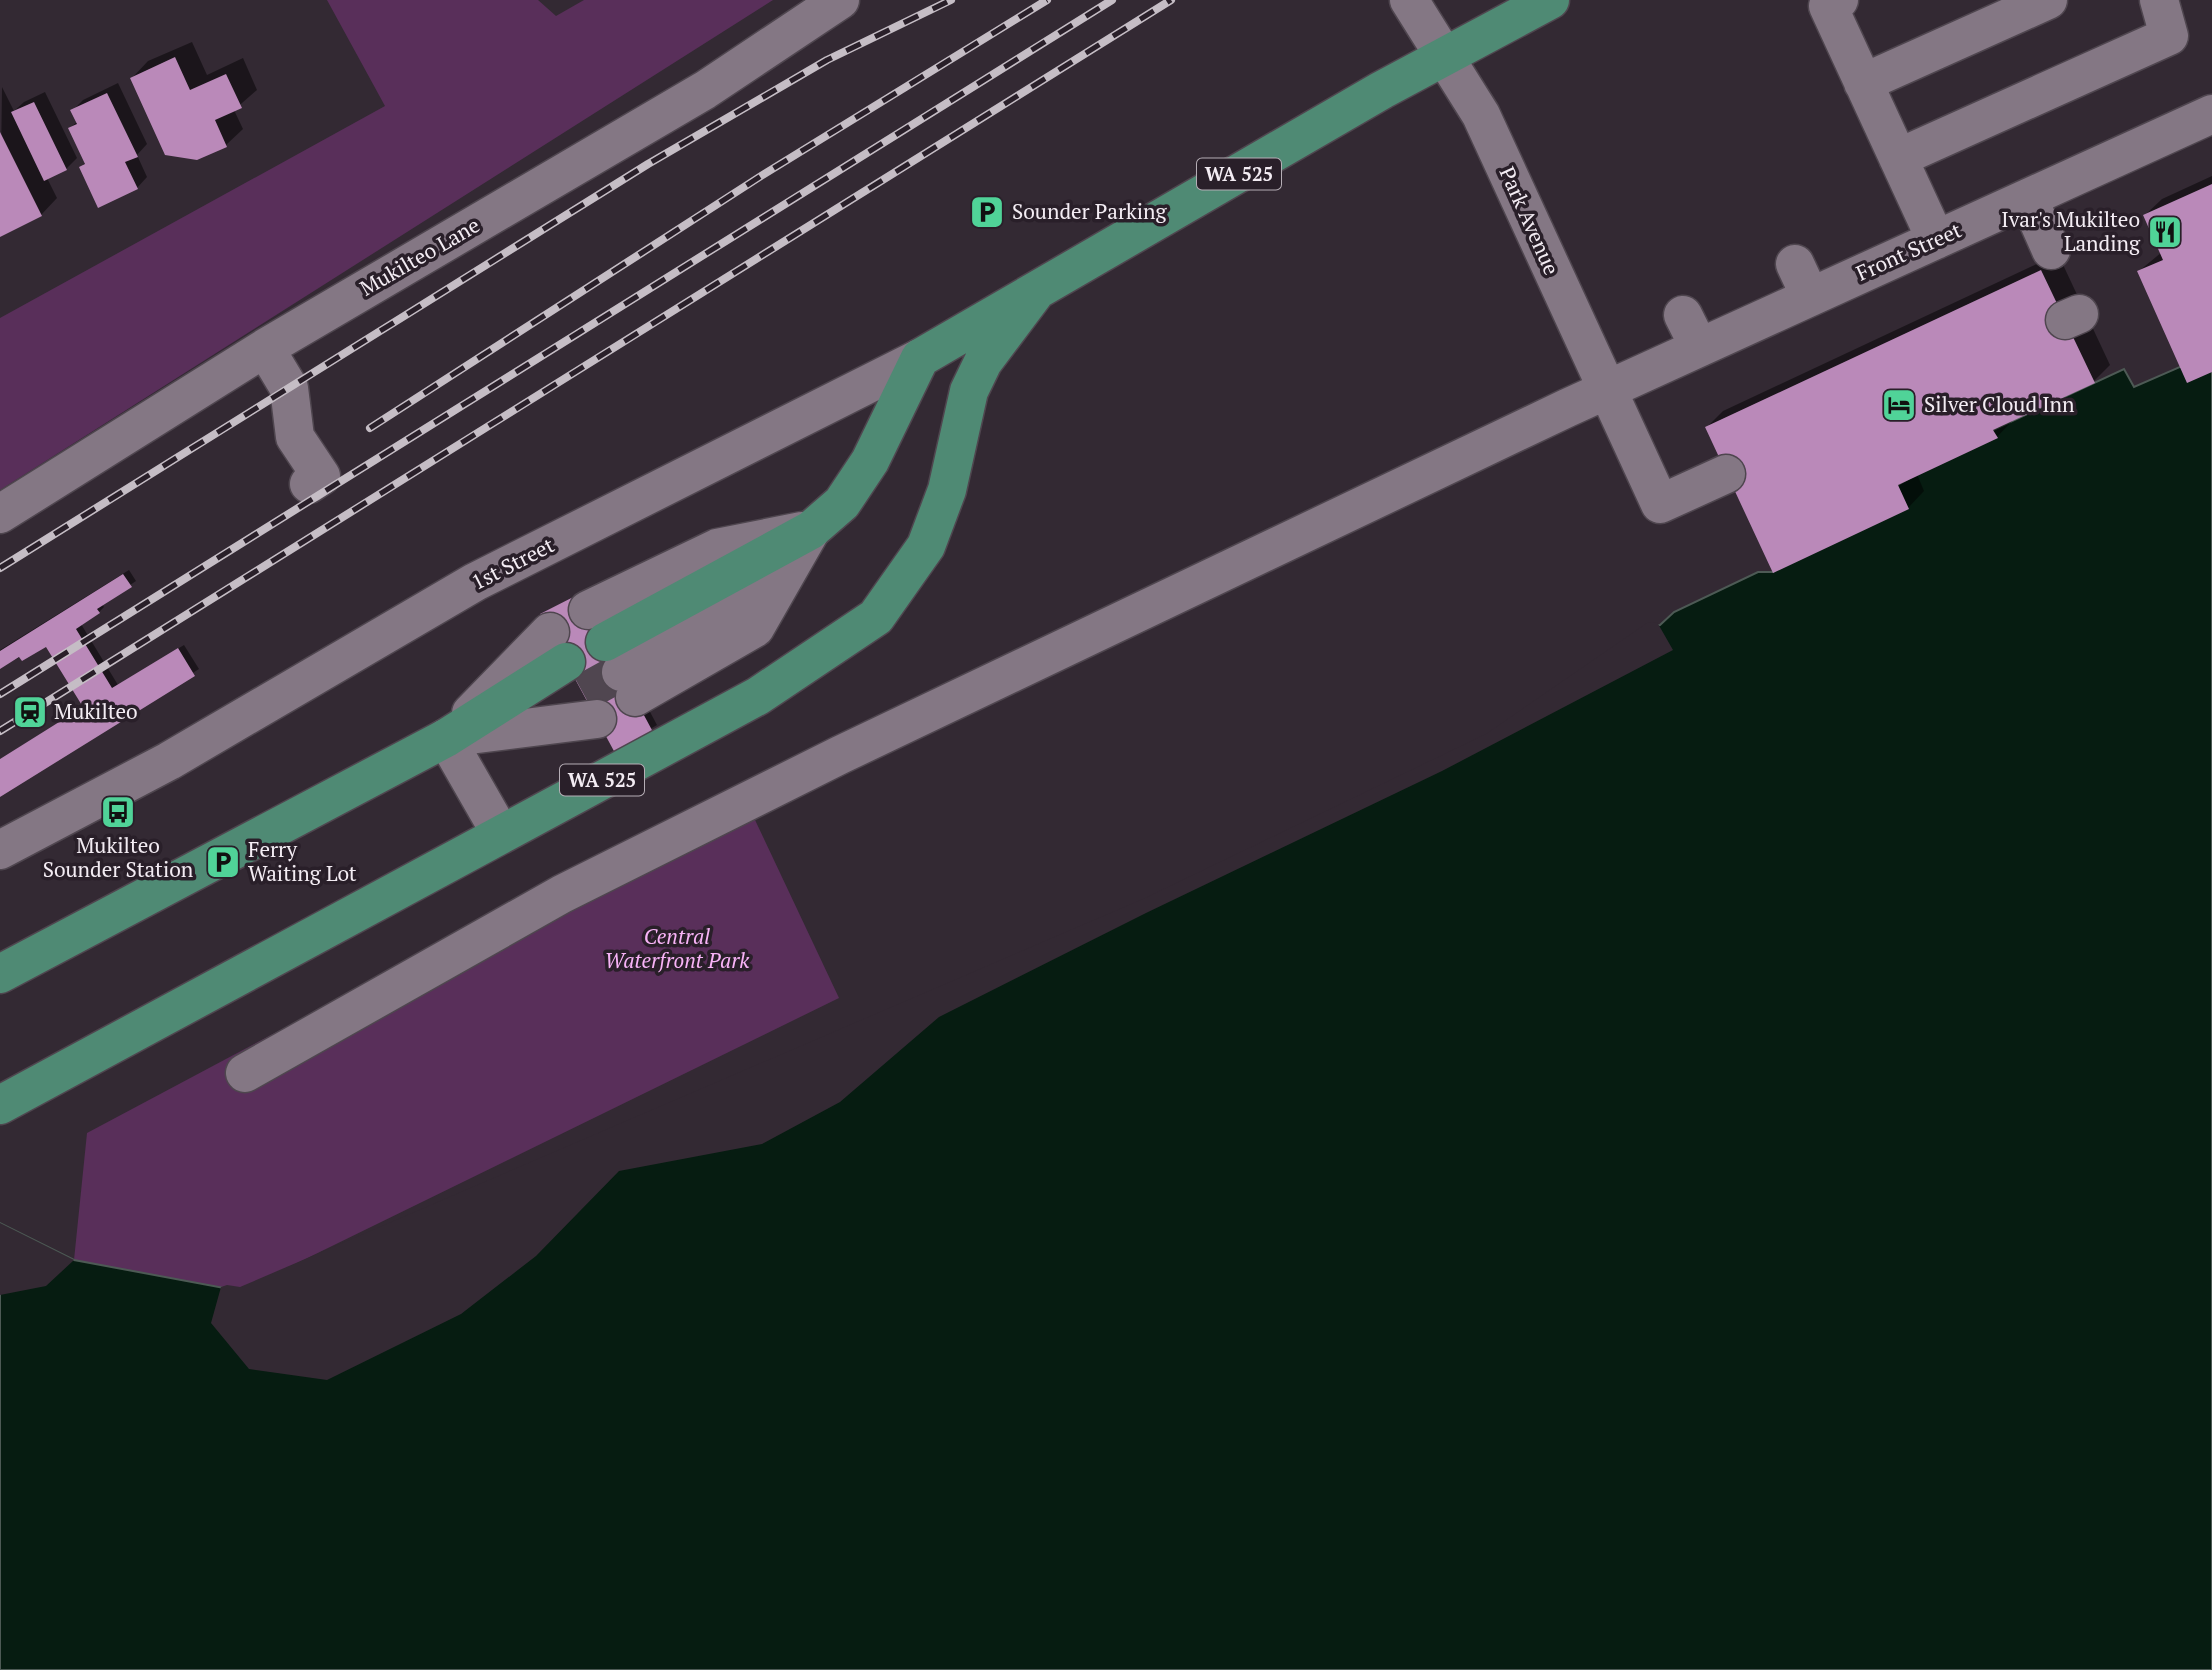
<svg xmlns="http://www.w3.org/2000/svg" width="2212" height="1670" font-family="'PT Serif',serif">
<style>
.green{fill:#592f5a}
.water{fill:#061c11;stroke:#4d5a55;stroke-width:2}
.pier{fill:#332933}
.shadow{fill:#0007}
.building{fill:#ba89b9}
.lines{fill:none;stroke-linecap:round;stroke-linejoin:round}
.minor-tunnel{stroke:#504650;stroke-width:38;stroke-dasharray:38 19;stroke-linecap:butt}
.minor-casing{stroke:#4f464f;stroke-width:41}
.major-casing{stroke:#4f464f;stroke-width:41}
.minor{stroke:#847784;stroke-width:38}
.major{stroke:#4f8a74;stroke-width:38}
.rail-casing{stroke:#c5bdc5;stroke-width:8}
.rail{stroke:#291f29;stroke-width:5;stroke-dasharray:16;stroke-linecap:butt}
.labels{text-anchor:middle;stroke-width:7;stroke-linejoin:round;paint-order:stroke}
.shield{fill:#291f29;stroke:#b6aeb6;stroke-width:2}
.shield-label{font-size:19px;font-weight:bold;fill:#f3ecf3}
.poi-label{font-size:21px;fill:#f3ecf3;stroke:#291f29;text-anchor:start}
.street-label{font-size:21px;fill:#f3ecf3;stroke:#291f29}
.park-label{font-size:21px;font-style:italic;fill:#f8b3f7;stroke:#291f29}
</style>
<rect width="100%" height="100%" fill="#332933"/>
<path class="green" d="M327 0H538L556 16 584 0H773L0 490V318L385 106Z
M739 786 839 998 240 1291 74 1260 87 1133Z"/>
<path class="water" d="M2212 353V1670H0V1223L74 1260 240 1291 1144 903 1487 737 1649 626 1660 625 1674 612 1758 572H1773L1898 485 1993 430 2124 369 2134 387Z"/>
<path class="pier" d="M1657 622 1673 650 1442 771 1146 913 939 1017 840 1102 762 1144 619 1171 536 1256 461 1314 327 1380 249 1369 211 1323 221 1287 227 1285 240 1287 1143 899 1486 734 1647 623Z
M0 1223 74 1260 46 1286 0 1295Z"/>
<path class="shadow" d="M192 42 207 75 243 58 257 90 234 110 243 129 226 145 197 158 132 78 148 61Z
M118 83 147 144 137 155 147 177 137 188 81 167 86 162 70 128 78 121 73 110 83 100Z
M2 87 14 111 24 102 45 92 77 158 66 169 47 178 57 198 41 215 0 235Z
M2212 176V370L2139 271 2162 252 2145 215 2162 199Z
M2058 254 2110 365 2094 381 2013 420 1997 437 1917 474 1924 491 1908 508 1707 427 1723 411Z
M129 570 136 581 102 604 104 607 99 612 81 624 118 685 184 645 199 669 0 795V759L85 706 47 644 0 667V650Z
M585 590 657 725 615 750 542 614Z"/>
<path class="building" d="M175 57 190 90 226 74 242 108 215 120 227 147 197 160 165 155 130 78Z
M107 93 138 157 125 162 138 189 98 208 79 167 85 164 68 128 77 124 70 110Z
M34 102 67 170 44 181 11 112Z
M0 132 42 216 0 237Z
M2212 184V372L2187 383 2137 271 2163 260 2143 215Z
M2041 270 2095 383 1993 430 1998 438 1898 485 1909 509 1773 573 1705 427Z
M123 574 132 587 97 609 100 613 76 629 112 688 178 648 195 676 0 797V759L83 707 46 647 22 661 19 657 0 669V651Z
M579 594 653 732 615 753 540 614Z"/>
<g class="lines">
<path class="minor-tunnel" d="M583 693 621 672"/>
<g class="minor-casing">
<path id="minor" d="M1409 0 1481 115 1660 504 1726 474
M1839 0 1828 6 1936 240
M1863 83 2048 0
M1898 158 2169 36 2159 0
M2028 198 2051 250
M1795 264 1810 296
M1683 315 1699 347
M2065 320 2079 314
M265 348 289 388 295 437 321 476 309 484
M0 514 265 348 705 90 840 0
M588 610 717 548 802 531
M621 672 744 604 772 573
M635 697 755 628 811 530
M471 713 550 632
M446 738 597 719
M446 738 501 834
M0 850 169 761 475 582 920 358
M245 1073 562 894 840 755 1567 408 2212 114"/>
</g>
<g class="major-casing">
<path id="major" d="M605 642 811 530 842 503 870 461 920 358 1382 90 1550 0
M0 974 446 738 566 662
M0 1105 758 696 876 617 926 546 947 490 969 391 983 362 1034 294"/>
</g>
<use href="#minor" class="minor"/>
<use href="#major" class="major"/>
<g class="rail-casing">
<path id="rail" d="M370 428 761 176 1047 0
M0 568 648 164 827 60 951 0
M0 694 1112 0
M0 731 1171 0"/>
</g>
<use href="#rail" class="rail"/>
</g>
<defs>
<g id="parking-square" transform="scale(1.75)"><rect x="-9" y="-9" width="18" height="18" rx="4" fill="#50d398" stroke="#291f29"/><path d="M-3.5-5.5H1a3.5 3.5 0 0 1 0 7H-1V5.5H-3.5ZM-1-3.4V-.6H.8a1.4 1.4 0 0 0 0-2.8Z" fill="#111"/></g>
<g id="restaurant-square" transform="scale(1.75)"><rect x="-9" y="-9" width="18" height="18" rx="4" fill="#50d398" stroke="#291f29"/><path d="M-5-6h1v4h1v-4h1v4h1v-4h1v5L-1.5 .5V6h-2V.5L-5-1ZM5-6V6H3V1.5H1.5Q1.5-4 5-6Z" fill="#111"/></g>
<g id="hotel-square" transform="scale(1.75)"><rect x="-9" y="-9" width="18" height="18" rx="4" fill="#50d398" stroke="#291f29"/><path d="M-6-4.5h1.5V1H6V5H4.5V3h-9V5H-6ZM-4 0a1.8 1.8 0 1 1 3.6 0ZM.5 0V-2.5h3Q6-2.5 6 0Z" fill="#111"/></g>
<g id="station-square" transform="scale(1.75)"><rect x="-9" y="-9" width="18" height="18" rx="4" fill="#50d398" stroke="#291f29"/><path d="M-3-6H3Q5-6 5-4V2Q5 4 3 4L4.5 6H3L1.5 4h-3L-3 6H-4.5L-3 4Q-5 4-5 2V-4Q-5-6-3-6ZM-3.5-4v3h7v-3ZM-3.5 1v1.5H-2V1ZM2 1v1.5H3.5V1Z" fill="#111"/></g>
<g id="bus-square" transform="scale(1.75)"><rect x="-9" y="-9" width="18" height="18" rx="4" fill="#50d398" stroke="#291f29"/><path d="M-5-6H5V4H4V6H2V4H-2V6H-4V4H-5ZM-3.5-4V0h7V-4ZM-3.5 1.2v1.5H-2V1.2ZM2 1.2v1.5H3.5V1.2Z" fill="#111"/></g>
</defs>
<g fill-rule="evenodd">
<use href="#parking-square" x="987" y="212"/>
<use href="#restaurant-square" x="2165" y="232"/>
<use href="#hotel-square" x="1899" y="405"/>
<use href="#station-square" x="30" y="712"/>
<use href="#bus-square" x="118" y="812"/>
<use href="#parking-square" x="223" y="862"/>
</g>
<g class="labels">
<g class="shield">
<rect x="1197" y="158.5" width="84" height="31" rx="5"/>
<rect x="560" y="764.5" width="84" height="31" rx="5"/>
</g>
<g class="shield-label">
<text x="1239" y="181">WA 525</text>
<text x="602" y="787">WA 525</text>
</g>
<g class="poi-label">
<text x="1012" y="219">Sounder Parking</text>
<text x="2140" y="227" text-anchor="end">Ivar's Mukilteo<tspan x="2140" dy="24">Landing</tspan></text>
<text x="1924" y="412">Silver Cloud Inn</text>
<text x="54" y="719">Mukilteo</text>
<text x="118" y="853" text-anchor="middle">Mukilteo<tspan x="118" dy="24">Sounder Station</tspan></text>
<text x="248" y="857">Ferry<tspan x="248" dy="24">Waiting Lot</tspan></text>
</g>
<g class="street-label">
<text transform="translate(1529 221) rotate(66)" y="7">Park Avenue</text>
<text transform="translate(1909 252) rotate(-24)" y="7">Front Street</text>
<text transform="translate(420 257) rotate(-30)" y="7">Mukilteo Lane</text>
<text transform="translate(513 564) rotate(-27)" y="7">1st Street</text>
</g>
<g class="park-label">
<text x="677" y="944">Central<tspan x="677" dy="24">Waterfront Park</tspan></text>
</g>
</g>
</svg>
